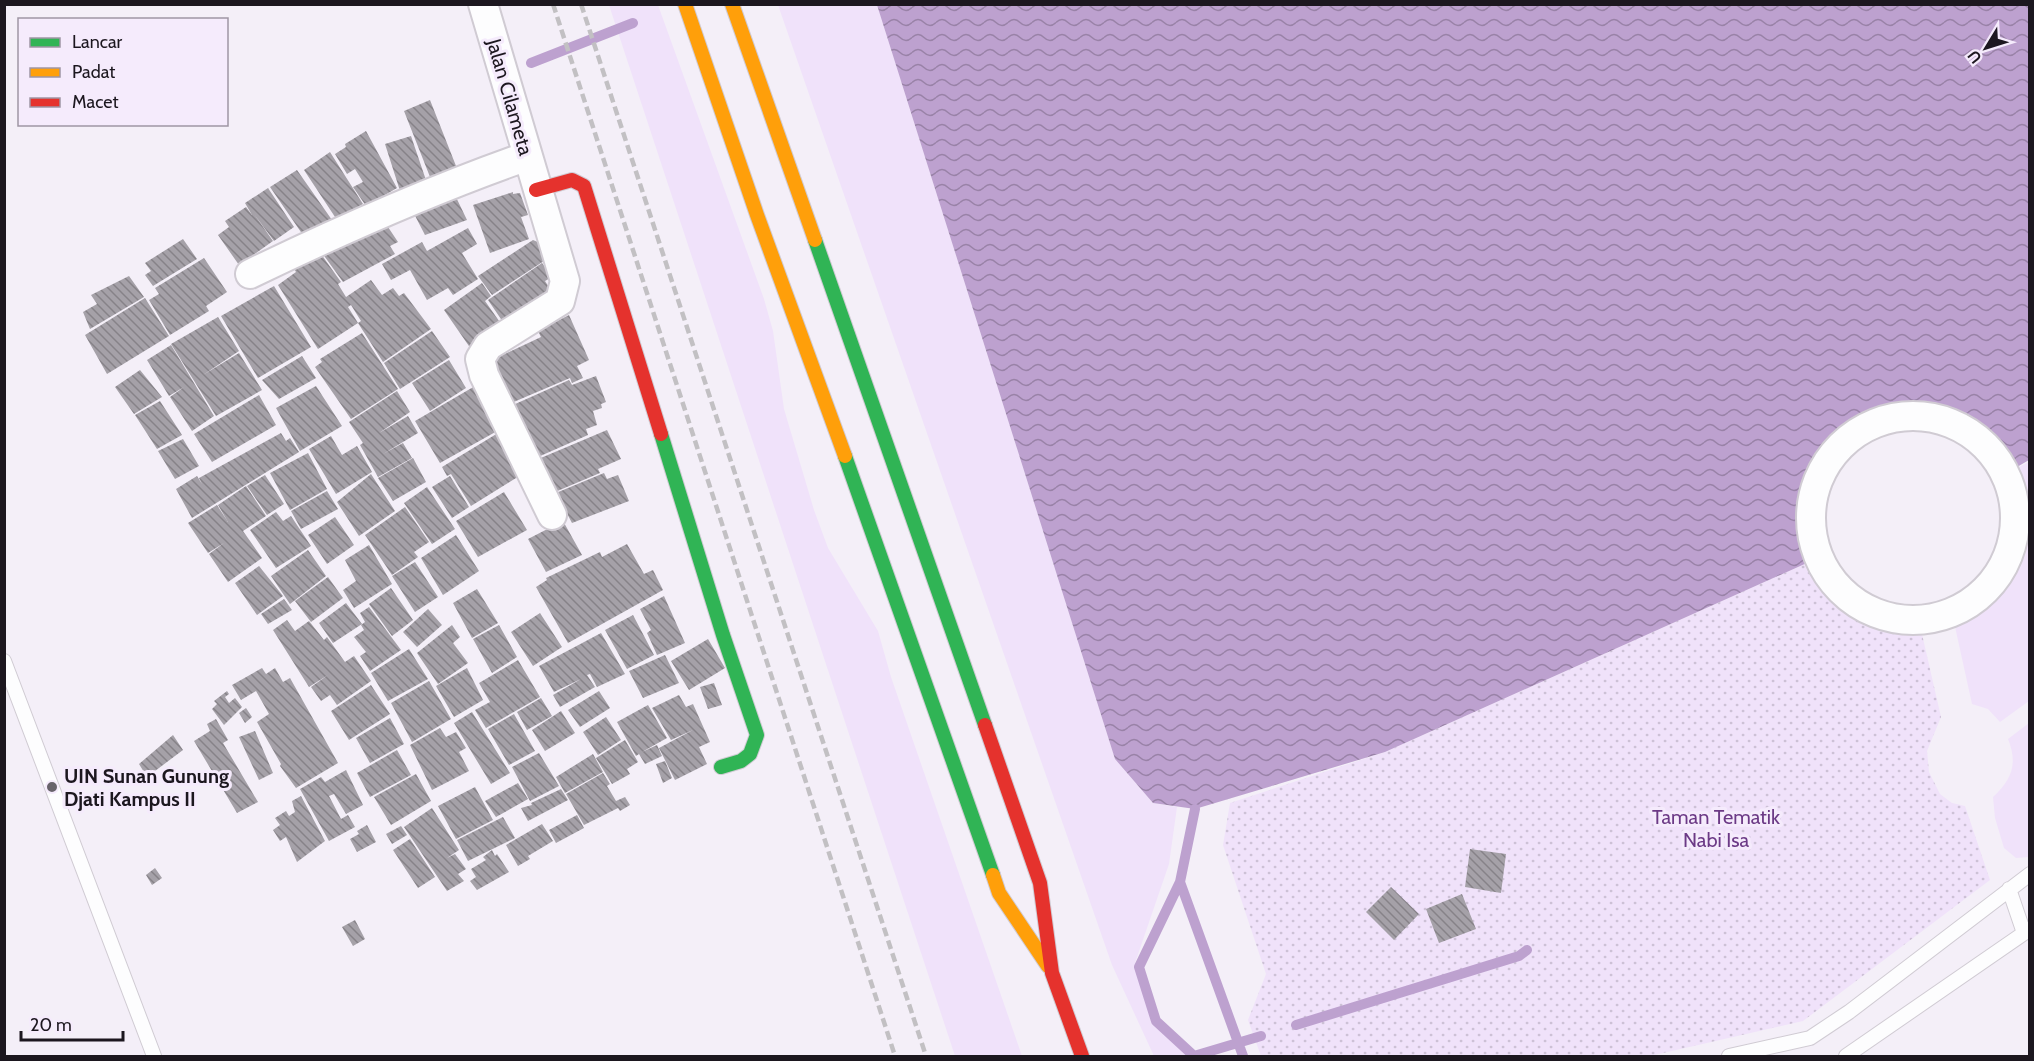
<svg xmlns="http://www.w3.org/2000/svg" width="2034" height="1061" font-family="Cabin,sans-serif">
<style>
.grass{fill:#f0e2fa}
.park{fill:url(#park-dots)}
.water{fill:url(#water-waves)}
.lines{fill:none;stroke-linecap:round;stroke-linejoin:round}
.stream{stroke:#bda1cf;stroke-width:10}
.building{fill:url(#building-back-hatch)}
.lane-casing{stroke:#d0cbd3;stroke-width:16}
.street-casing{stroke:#d0cbd3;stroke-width:32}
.fast-casing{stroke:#d0cbd3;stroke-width:16}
.slow-casing{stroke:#d0cbd3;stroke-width:16}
.jam-casing{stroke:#d0cbd3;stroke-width:16}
.lane{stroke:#fdfdfe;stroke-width:14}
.street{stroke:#fdfdfe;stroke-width:28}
.fast{stroke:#30b455;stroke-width:14}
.slow{stroke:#ff9f0a;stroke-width:14}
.jam{stroke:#e5322d;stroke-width:14}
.rail{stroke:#c2c0c3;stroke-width:4.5;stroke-dasharray:9 4.5;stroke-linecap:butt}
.poi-dot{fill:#68636b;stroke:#f5ebfc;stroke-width:2}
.labels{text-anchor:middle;stroke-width:6;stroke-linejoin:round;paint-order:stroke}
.street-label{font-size:20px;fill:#1c171f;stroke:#f5ebfc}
.poi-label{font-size:20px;font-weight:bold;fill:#1c171f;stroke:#f5ebfc;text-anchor:start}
.park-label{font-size:20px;fill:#6c3a86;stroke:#f5ebfc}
</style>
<defs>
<pattern id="park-dots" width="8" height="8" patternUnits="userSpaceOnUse" patternTransform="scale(1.5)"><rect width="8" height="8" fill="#f0e2fa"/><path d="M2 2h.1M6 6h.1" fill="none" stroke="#cdc1d6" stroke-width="1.8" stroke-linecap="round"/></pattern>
<pattern id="water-waves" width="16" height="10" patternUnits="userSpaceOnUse" patternTransform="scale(1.5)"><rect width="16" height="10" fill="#bda1cf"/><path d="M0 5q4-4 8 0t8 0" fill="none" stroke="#9982a7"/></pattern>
<pattern id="building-back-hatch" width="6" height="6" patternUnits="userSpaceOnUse" patternTransform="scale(1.5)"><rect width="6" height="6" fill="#a5a1a8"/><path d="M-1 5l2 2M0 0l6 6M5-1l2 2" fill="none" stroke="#868288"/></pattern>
</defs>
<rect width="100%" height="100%" fill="#f4eff8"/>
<path class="grass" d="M609 5H658L764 299 773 331 784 409 814 510 828 548 878 631 891 677 1022 1056H955Z
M778 5H877L1115 759 1153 803 1177 807 1169 864 1135 963 1153 1023 1188 1056H1154L1112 965Z
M2029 462V701L2000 722 1988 709 1972 704 1952 613C2007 589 2025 527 2005 474Z
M2029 723V857L2016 858 2004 848 1995 818 1993 797C2012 779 2018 764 2008 739Z"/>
<path class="park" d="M1818 558C1846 600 1867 617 1919 621L1941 717 1927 751 1929 772 1940 794 1952 803 1965 806 1990 880 1803 1021 1650 1056H1261L1248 1020 1266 974 1223 845 1230 803 1385 752Z"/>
<path class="water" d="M877 5H2029V460L2005 474C1969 409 1888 395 1836 451 1825 463 1816 478 1813 495 1809 517 1813 537 1818 558L1385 752 1195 809 1153 803 1115 759Z"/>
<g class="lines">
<path class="stream" d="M531 63 633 23
M1195 809 1180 882 1243 1056
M1180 882 1139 967 1156 1021 1194 1056 1261 1036
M1296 1025 1519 956 1527 950"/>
</g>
<path class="building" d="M430 100 458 171 432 182 404 111Z
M366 131 397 188 366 206 353 187 363 182 355 169 347 174 335 154 346 147 345 144Z
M411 136 428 186 401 194 385 144Z
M330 152 363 204 337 220 304 170Z
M297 170 332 220 305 238 270 187Z
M268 188 294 227 274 241 254 214 273 241 239 265 218 235 229 227 225 221 246 207 252 215 245 203Z
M513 192V194L520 193 528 215 521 217 529 239 490 253 473 205Z
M454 193 467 220 425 235 410 206Z
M382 218 398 242 390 246 395 254 343 282 317 246Z
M468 228 477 244 462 253 478 279 453 295 448 288 427 300 410 270 391 280 382 264 422 242 427 251Z
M183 239 197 259 153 286 145 275 151 271 145 263Z
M533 240 540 243 547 259 492 295 478 276Z
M316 247 341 282 338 284 346 297 371 280 382 295 393 288 399 296 404 293 431 329 383 362 358 323 361 321 351 305 348 307 358 323 318 349 278 285 296 272 291 264Z
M204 258 227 292 206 306 209 311 170 335 149 300 159 294 155 288Z
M542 263 552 277 545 281 554 295 505 325 488 300Z
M129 276 144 297 90 329 83 312 97 304 91 295Z
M482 283 491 296 485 301 504 328 471 349 444 310Z
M274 286 311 347 258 378 221 316Z
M145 298 169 336 107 374 85 335Z
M569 315 589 360 577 366 583 378 572 383 570 378 509 404 490 361 541 337 538 331Z
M218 317 239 351 203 375 239 353 262 390 216 416 171 344Z
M432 331 450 357 400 389 384 363Z
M362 333 398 389 351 419 315 367 322 362 320 359Z
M171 345 214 416 192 431 170 397 184 387 169 396 147 360Z
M302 356 316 378 279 399 262 380Z
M449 360 466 388 430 411 412 383Z
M140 370 162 397 134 414 115 387Z
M596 376 606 402 601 404 602 408 593 411 597 425 586 429 588 435 538 457 513 405 569 380 572 385Z
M316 386 342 426 300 451 276 408Z
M475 386 499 430 440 463 415 421Z
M397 391 410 412 379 433 408 416 418 433 383 454 403 443 412 458 378 477 360 445 363 443 349 422Z
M259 395 276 425 212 462 194 434Z
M160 401 182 435 157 449 135 415Z
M607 430 621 459 598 469 600 473 555 492 536 460Z
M281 433 286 441 290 438 299 452 192 518 176 489 197 476 202 484 199 478Z
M498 433 524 473 471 506 451 474 447 476 442 467Z
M331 436 342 455 357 446 372 472 336 494 309 449Z
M183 439 199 466 175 479 158 451Z
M308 453 327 489 290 510 270 473Z
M413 458 426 482 393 501 378 478Z
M604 473 607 479 618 475 629 501 572 523 556 493Z
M371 474 395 511 359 536 337 502Z
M265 475 284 504 267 515 247 486Z
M450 476 469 507 452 518 432 487Z
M246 486 266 516 243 531 262 558 228 582 209 554 224 543 208 553 188 523 217 505 228 522 218 505Z
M427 487 455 529 432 544 404 503Z
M327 491 338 509 301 529 291 511Z
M504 492 527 530 478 557 456 521Z
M405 507 429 542 414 552 418 557 392 575 365 535Z
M276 512 283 521 291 516 311 546 276 568 250 530Z
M335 517 354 545 327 564 308 535Z
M563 521 582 555 546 572 528 539Z
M456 535 479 571 443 595 421 558Z
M627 544 644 574 653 570 663 590 568 643 536 587 547 580 546 578 600 552 602 557Z
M369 545 392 584 354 608 343 590 356 581 345 560Z
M308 550 326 576 290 604 271 576Z
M415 562 438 597 415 612 392 576Z
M259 566 283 596 257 615 235 583Z
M328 577 343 598 311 622 295 601Z
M391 588 413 620 392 636 369 604Z
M477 589 498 623 472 638 453 603Z
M664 596 685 643 657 655 647 633 651 630 640 609Z
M284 599 292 610 268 624 261 614Z
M346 603 362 624 333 643 319 623Z
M369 607 401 650 370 671 360 656 366 652 354 637 364 630 361 625 365 622 360 613Z
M428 609 442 625 417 647 403 632Z
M540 613 562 647 533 666 511 632Z
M633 615 654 655 627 669 605 630Z
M287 620 295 631 309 621 324 640 327 637 345 662 354 656 371 681 337 705 330 695 321 701 311 687 328 675 309 687 273 630Z
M452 625 460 637 453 643 468 663 438 684 417 653Z
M499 625 517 657 492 673 473 639Z
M601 633 625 674 597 687 590 674 587 675 595 687 560 707 553 695 581 679 554 692 539 666Z
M708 639 725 668 689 690 671 661Z
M409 649 428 679 388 701 371 673Z
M665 655 679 683 643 698 629 671Z
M518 660 540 697 486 728 475 710 490 702 479 683Z
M262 668 266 674 275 668 283 682 290 678 338 763 296 788 280 766 281 764 257 722 269 714 256 691 241 700 232 685Z
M467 668 483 700 454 717 436 686Z
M429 681 451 719 412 742 391 703Z
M714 683 722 705 708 709 700 687Z
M371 685 390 714 349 740 331 711Z
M227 691 229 694 225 697 229 703 235 698 242 707 224 725 212 709 217 704 214 701Z
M599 691 610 708 580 727 568 710Z
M679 695 686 707 693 704 710 742 699 747 707 764 675 780 659 748 693 730 671 740 652 708Z
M541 698 552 716 527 730 517 712Z
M648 705 667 738 642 752 657 745 662 756 645 764 639 754 636 756 617 722Z
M246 708 252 717 245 723 239 713Z
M561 711 575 733 545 751 532 730Z
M472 712 510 773 491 784 454 723Z
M514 714 535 751 509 765 488 729Z
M606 717 621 740 598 755 583 732Z
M390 718 404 744 370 763 356 738Z
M216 719 228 740 223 743 258 802 237 813 194 741 210 731 207 724Z
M440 728 446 737 456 732 466 748 459 752 469 771 432 790 410 745Z
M255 731 273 773 259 780 239 737Z
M173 735 183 750 147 777 139 764Z
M625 740 638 762 627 769 630 774 612 784 596 758Z
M397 750 411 775 370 797 357 773Z
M539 753 559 786 530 801 512 767Z
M593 754 603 772 565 793 556 777Z
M665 761 672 778 663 783 656 764Z
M346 770 363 805 346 814 334 794 329 796 341 819 348 815 355 827 329 841 300 789 321 777 325 782Z
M603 773 610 784 607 786 616 801 625 797 630 805 620 811 618 808 584 825 566 794Z
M416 774 431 801 391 825 374 797Z
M518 783 528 799 496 817 485 801Z
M475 787 493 820 456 839 438 806Z
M561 789 568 800 528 821 521 808 532 805 531 803Z
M301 796 325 841 297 862 286 837 280 841 273 830 280 825 275 818 286 811 289 816 295 812 292 801Z
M432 808 459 850 447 858 455 854 466 869 458 874 464 881 447 891 404 827Z
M577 815 584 828 556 843 549 830Z
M503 817 515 838 468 861 457 840Z
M542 824 553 841 528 856 530 859 518 866 506 845Z
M367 825 376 842 357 852 350 839 359 834 357 831Z
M401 826 407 835 392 844 386 834Z
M410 839 435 877 418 888 393 850Z
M1470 849 1506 854 1501 893 1465 887Z
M492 850 495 856 497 854 509 872 477 890 470 881 476 877 471 869 486 860 483 857Z
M155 868 162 878 152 885 146 875Z
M1391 887 1419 914 1394 940 1366 912Z
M1462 894 1476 929 1439 943 1426 909Z
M355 920 365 939 353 946 342 927Z"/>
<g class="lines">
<g class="lane-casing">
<path id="lane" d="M4 661 154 1056
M2009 889 2024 933
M1729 1056 1810 1038 1849 1012 2030 874
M1846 1056 2030 929"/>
</g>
<g class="street-casing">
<path id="street" d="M483 4 565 281 560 301 488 346 480 359 484 375 552 515
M250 274C341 230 433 189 528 156
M1811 518a102 102 0 1 1 204 0a102 102 0 1 1-204 0Z"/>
</g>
<g class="fast-casing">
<path id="fast" d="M815 240 985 725
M661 434 723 635 757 735 750 754 741 761 721 767
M845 456 993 875"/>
</g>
<g class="slow-casing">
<path id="slow" d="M685 4 757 215 845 456
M732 4 815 240
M993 875 999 893 1048 966"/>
</g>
<g class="jam-casing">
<path id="jam" d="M536 190 572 180 584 186 661 434
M985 725 1040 883 1052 973 1082 1056"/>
</g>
<use href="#lane" class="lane"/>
<use href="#street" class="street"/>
<use href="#fast" class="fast"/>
<use href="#slow" class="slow"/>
<use href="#jam" class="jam"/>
<path class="rail" d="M553 4 895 1056
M581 4 926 1056"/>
</g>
<circle class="poi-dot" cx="52" cy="787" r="6"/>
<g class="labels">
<g class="street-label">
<text transform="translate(510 97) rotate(74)" y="7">Jalan Cilameta</text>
</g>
<g class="poi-label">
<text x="64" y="783">UIN Sunan Gunung<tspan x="64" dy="23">Djati Kampus II</tspan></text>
</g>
<g class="park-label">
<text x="1716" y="824">Taman Tematik<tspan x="1716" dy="23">Nabi Isa</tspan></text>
</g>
</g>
<rect width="2034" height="1061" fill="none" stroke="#1c171f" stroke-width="12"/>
<rect x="18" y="18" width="210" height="108" fill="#f5ebfc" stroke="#9e96a4" stroke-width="1.5"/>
<rect x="30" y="38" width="30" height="9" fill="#30b455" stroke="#9e96a4" stroke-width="1.5"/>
<text x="72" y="48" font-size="18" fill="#1c171f">Lancar</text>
<rect x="30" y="68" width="30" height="9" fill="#ff9f0a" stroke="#9e96a4" stroke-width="1.5"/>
<text x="72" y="78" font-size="18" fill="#1c171f">Padat</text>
<rect x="30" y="98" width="30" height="9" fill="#e5322d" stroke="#9e96a4" stroke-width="1.5"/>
<text x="72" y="108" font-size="18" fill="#1c171f">Macet</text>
<g transform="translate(1986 48) rotate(232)" stroke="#f5ebfc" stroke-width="4.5" paint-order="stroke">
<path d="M0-4.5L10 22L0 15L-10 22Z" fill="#1c171f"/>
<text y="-9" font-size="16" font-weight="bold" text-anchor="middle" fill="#1c171f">U</text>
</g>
<path d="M21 1031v9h102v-9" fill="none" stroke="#1c171f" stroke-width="3"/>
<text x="30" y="1031" font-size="18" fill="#1c171f" stroke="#f5ebfc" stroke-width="4.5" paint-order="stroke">20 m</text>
</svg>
